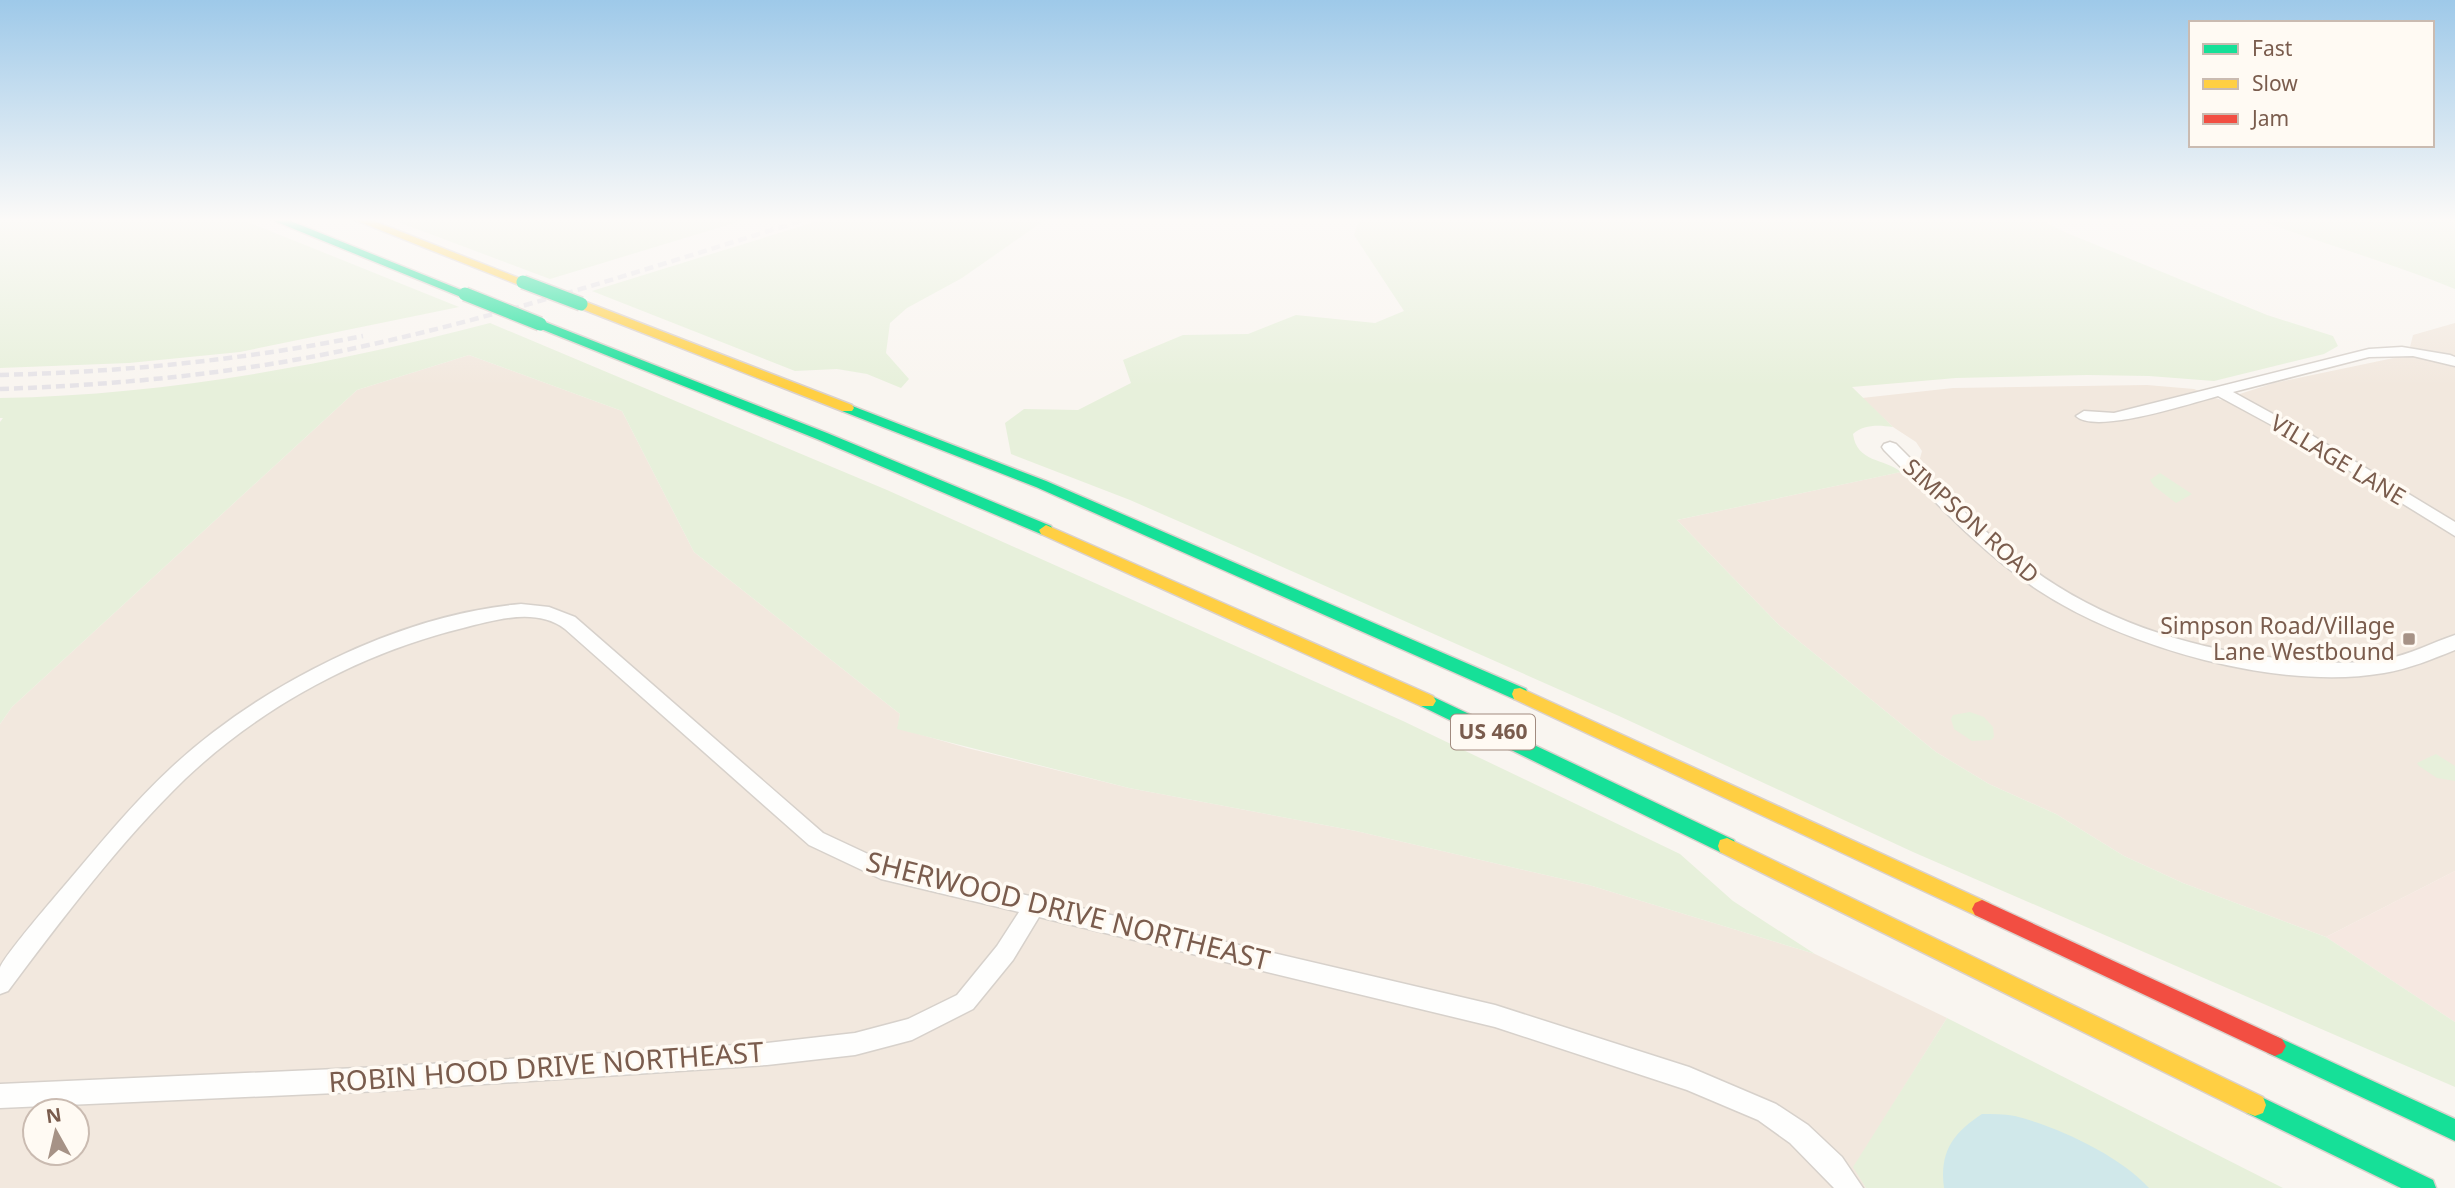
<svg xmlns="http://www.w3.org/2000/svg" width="2455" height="1188" font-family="'Noto Sans',sans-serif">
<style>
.residential{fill:#f2e8de;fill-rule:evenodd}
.commercial{fill:#f6e8e1}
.green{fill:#e7f0db}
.water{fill:#d0e8ea}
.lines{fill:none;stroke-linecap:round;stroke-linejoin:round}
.street-casing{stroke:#d7d1cb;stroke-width:3}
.fast-casing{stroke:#dad1cc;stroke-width:3}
.slow-casing{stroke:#dad1cc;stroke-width:3}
.jam-casing{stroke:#dad1cc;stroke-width:3}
.street{fill:#fefefd;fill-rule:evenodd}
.fast{fill:#16e098;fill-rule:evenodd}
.slow{fill:#ffcf43;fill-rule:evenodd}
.jam{fill:#f24e42;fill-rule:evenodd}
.rail{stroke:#e6e3e7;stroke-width:4.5;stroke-dasharray:9 5;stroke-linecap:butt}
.fast-bridge-casing{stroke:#dad1cc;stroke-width:16;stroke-linecap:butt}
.fast-bridge{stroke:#16e098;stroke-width:13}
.poi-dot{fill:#a69286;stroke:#fffaf3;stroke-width:2.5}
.labels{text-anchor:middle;stroke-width:7;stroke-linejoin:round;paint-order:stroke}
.shield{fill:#fffaf3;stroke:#a28b7f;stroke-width:2}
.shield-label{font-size:21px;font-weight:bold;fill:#7a5c4d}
.street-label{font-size:23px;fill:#7a5c4d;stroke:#fffaf3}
.poi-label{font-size:23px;fill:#7a5c4d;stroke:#fffaf3;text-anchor:end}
.near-street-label{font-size:28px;fill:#7a5c4d;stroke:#fffaf3}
</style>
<rect width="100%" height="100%" fill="#f9f5f0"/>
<path class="residential" d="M2455 323V871L2326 937 2183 883 2124 856 2056 814 1989 784 1936 752 1779 625 1677 520 1924 467 1919 462 1922 451 1916 442 1893 427 1862 398 1953 388 2147 385 2194 389 2221 400 2274 383 2408 355 2413 335Z
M469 355 622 411 694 552 900 714 898 728 967 748 1129 788 1356 831 1589 885 1815 954 1947 1018 1854 1167 1866 1188H0V724L12 707 357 390ZM35 1111H77V1153H35Z"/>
<path class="commercial" d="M2455 871V1022L2326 937Z"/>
<path class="green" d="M0 220H243L459 307 240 352 129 363 0 368Z
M393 220H744L550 279Z
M821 220H1045L962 278 907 308 890 323 886 353 909 379 901 388 867 374 837 369 795 371 592 291Z
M1359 220H2041L2067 233 2267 315 2333 336 2338 346 2324 354 2214 381 2149 376 2087 375 1956 378 1852 387 1893 427C1879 425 1864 424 1853 434 1857 463 1884 458 1901 472L1677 520 1779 625 1936 752 1989 784 2056 814 2124 856 2183 883 2326 937 2455 1022V1087L1913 852 1619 716 1233 545 1130 500 1011 454 1005 423 1024 409 1078 410 1131 383 1123 360 1183 335 1248 334 1296 315 1375 323 1404 311 1354 235Z
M2259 220H2455V289C2391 263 2324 244 2259 220Z
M490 323 887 490 1403 721 1680 854 1733 901 1815 954 1589 885 1356 831 1129 788 897 729 900 714 694 552 622 411 469 355 357 390 12 707 0 724V422L3 418H0V398C166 395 329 365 490 323Z
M2160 473 2192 494 2176 503 2154 486 2150 480Z
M1970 712 1984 717 1993 727 1994 737 1991 740 1972 741 1954 729 1951 719 1953 715Z
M2436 754 2455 766V781L2437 778 2419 766 2417 763Z
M1947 1018 2283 1188H1866L1853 1167Z"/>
<path class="water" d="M1982 1114C1992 1114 2004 1114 2015 1116 2058 1127 2119 1155 2149 1188H1944C1939 1152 1953 1133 1982 1114Z"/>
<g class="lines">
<g class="street-casing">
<path id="street" d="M2402 347 2450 355 2455 357V366L2413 356 2369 357 2233 392 2313 436 2455 522V536L2303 442 2218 396C2192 403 2095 435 2076 416L2084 411 2114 413 2369 349Z
M1890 442 1896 444C1938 486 1980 530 2028 566 2097 618 2183 647 2268 657 2306 662 2347 666 2385 659 2410 655 2431 643 2455 635V650C2432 659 2409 669 2384 673 2279 691 2126 648 2038 590 1980 552 1933 499 1884 450L1882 447 1884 444Z
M521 604 549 607 575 617 823 833 885 862 1495 1005 1689 1067 1776 1104 1808 1125 1842 1157 1863 1188H1834L1790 1143 1758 1120 1687 1090 1495 1027 1039 917 1013 960 973 1009 912 1040 855 1055 767 1065 380 1091 0 1108V1084L380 1067 767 1043 855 1033 908 1019 957 995 997 946 1019 912 881 879 809 845 565 629C536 607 495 620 463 628 361 653 262 706 185 779 120 842 62 919 8 991L0 994C0 986 0 976 0 968 3 957 54 898 65 885 99 845 133 803 172 767 262 684 398 615 521 604Z"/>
</g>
<g class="fast-casing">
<path id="fast" d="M272 220H288L471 294 469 297H461Z
M540 320 827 433 1051 526 1053 530 1046 535 1041 534 817 439 536 327 534 324Z
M847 404 1046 481 1526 689 1528 694 1526 699H1514L1036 487 842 411 840 408 842 405Z
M1427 694 1734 840 1736 846 1734 852 1727 854 1720 852 1421 706 1418 701 1421 696Z
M2275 1036 2455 1119V1141L2268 1053 2264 1046 2268 1039Z
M2255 1094 2433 1180 2436 1188H2401L2247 1113 2244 1105 2247 1097Z"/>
</g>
<g class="slow-casing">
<path id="slow" d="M355 220H371L529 282 527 285H519Z
M581 300 852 405 854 408 852 411H842L577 307V301Z
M1046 525 1433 696 1436 701 1433 706H1421L1041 534 1039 530Z
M1520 688 1989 903 1992 909 1989 915 1982 918 1975 915 1514 699 1512 694 1514 689Z
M1727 838 2263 1097 2266 1105 2263 1113 2255 1116 2247 1113 1720 852 1718 846 1720 840Z"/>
</g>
<g class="jam-casing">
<path id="jam" d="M1982 900 2282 1039 2286 1046 2282 1053 2275 1056 2268 1053 1975 915 1972 909 1975 903Z"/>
</g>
<use href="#street" class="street"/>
<use href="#fast" class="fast"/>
<use href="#slow" class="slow"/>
<use href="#jam" class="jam"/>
<path class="rail" d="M0 375C123 372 243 360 363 336
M0 389C116 385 232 374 346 350 502 317 652 267 804 220"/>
<g class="fast-bridge-casing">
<path id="fast-bridge" d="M523 282 581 304
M465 294 540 324"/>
</g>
<use href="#fast-bridge" class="fast-bridge"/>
</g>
<linearGradient id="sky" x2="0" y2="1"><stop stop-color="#9ec9e9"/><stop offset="0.57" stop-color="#fcfaf8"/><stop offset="1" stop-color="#fcfaf8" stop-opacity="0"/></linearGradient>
<rect width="2455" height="386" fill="url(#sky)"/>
<rect class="poi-dot" x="2402" y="632" width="14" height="14" rx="3.5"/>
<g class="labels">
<rect class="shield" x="1451" y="714.5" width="84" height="35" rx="5"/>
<g class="shield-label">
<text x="1493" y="739">US 460</text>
</g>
<g class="street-label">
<text transform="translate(2338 460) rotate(31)" y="8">VILLAGE LANE</text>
<text transform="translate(1971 521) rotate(42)" y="8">SIMPSON ROAD</text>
</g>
<g class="poi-label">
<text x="2395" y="634">Simpson Road/Village<tspan x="2395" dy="26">Lane Westbound</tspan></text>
</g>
<g class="near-street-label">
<text transform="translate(1068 911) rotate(14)" y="10">SHERWOOD DRIVE NORTHEAST</text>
<text transform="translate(546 1067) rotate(-4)" y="10">ROBIN HOOD DRIVE NORTHEAST</text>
</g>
</g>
<rect x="2189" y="21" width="245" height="126" fill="#fffaf3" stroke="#cabbb1" stroke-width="2"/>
<rect x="2203" y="44" width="35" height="10" fill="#16e098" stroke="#cabbb1" stroke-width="2"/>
<text x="2252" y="56" font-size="21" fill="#7a5c4d">Fast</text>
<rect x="2203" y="79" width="35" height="10" fill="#ffcf43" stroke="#cabbb1" stroke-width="2"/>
<text x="2252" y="91" font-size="21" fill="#7a5c4d">Slow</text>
<rect x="2203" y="114" width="35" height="10" fill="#f24e42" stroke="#cabbb1" stroke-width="2"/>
<text x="2252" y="126" font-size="21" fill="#7a5c4d">Jam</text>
<g transform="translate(56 1132) rotate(352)"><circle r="33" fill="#fffaf3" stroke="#cabbb1" stroke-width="2"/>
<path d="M0-5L12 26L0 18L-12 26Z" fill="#a69286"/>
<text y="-10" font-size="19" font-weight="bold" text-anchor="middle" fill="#7a5c4d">N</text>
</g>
</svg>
